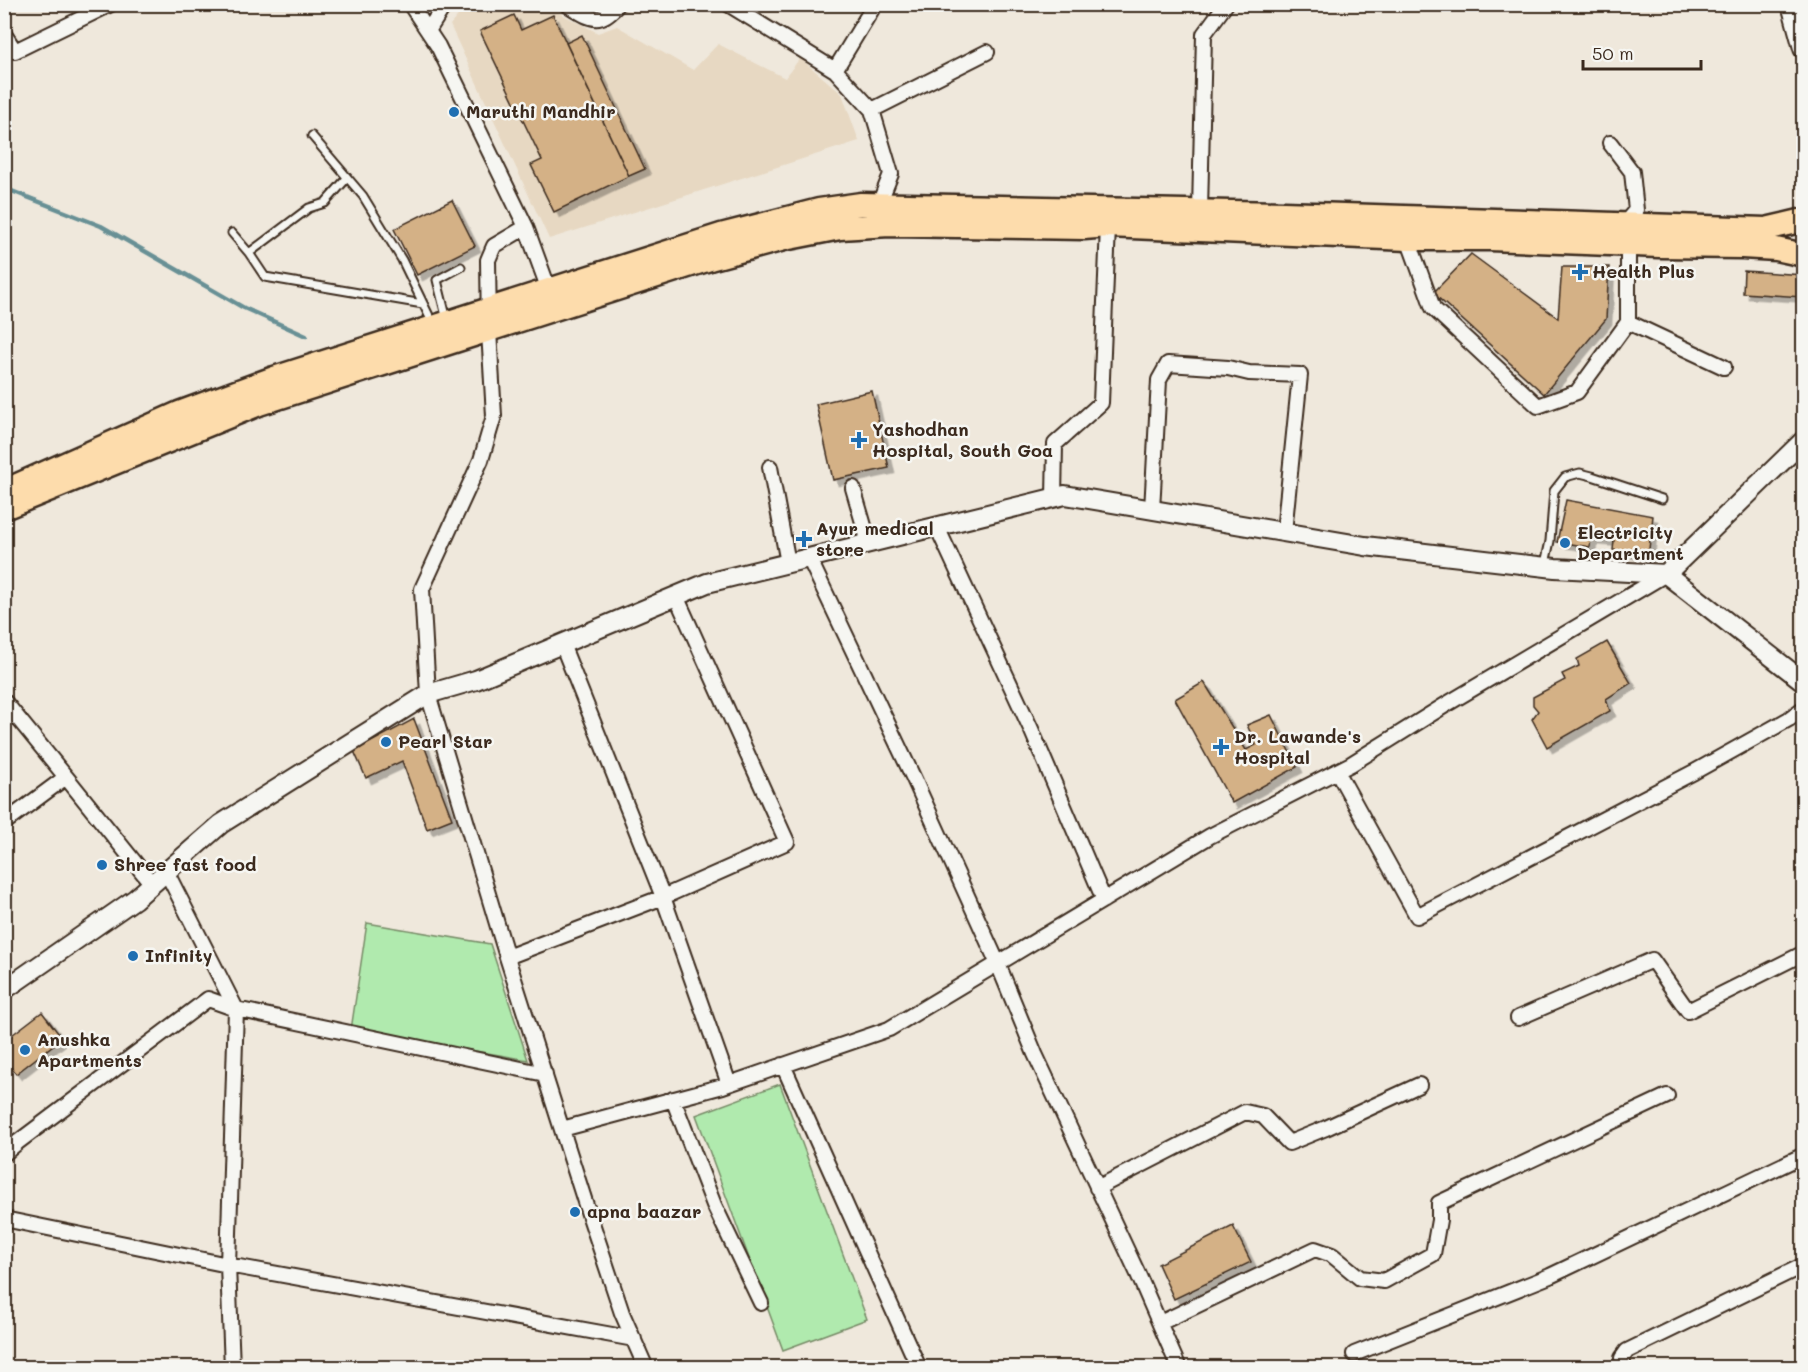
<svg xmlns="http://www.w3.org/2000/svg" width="1808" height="1372" font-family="Mali,sans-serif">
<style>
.built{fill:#e7d8c2}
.green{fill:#b0eaae;stroke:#768a66;stroke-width:1.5}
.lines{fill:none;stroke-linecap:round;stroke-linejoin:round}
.stream{stroke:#689095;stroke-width:4.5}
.building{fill:#d4b186;stroke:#3b2a1e;stroke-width:1.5;filter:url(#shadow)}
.service-casing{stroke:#3b2a1e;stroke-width:11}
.minor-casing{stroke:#3b2a1e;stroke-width:18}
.tertiary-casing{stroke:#3b2a1e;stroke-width:22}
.secondary-casing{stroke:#3b2a1e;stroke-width:24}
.primary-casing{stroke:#3b2a1e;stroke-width:27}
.service{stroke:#f6f6f2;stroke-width:7}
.minor{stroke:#f6f6f2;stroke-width:14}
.tertiary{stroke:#f6f6f2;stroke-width:18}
.secondary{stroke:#f6f6f2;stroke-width:20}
.primary{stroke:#fddcac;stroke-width:22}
.poi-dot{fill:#1f6fb2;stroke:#f6f6f2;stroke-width:2}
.labels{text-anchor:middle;stroke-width:5;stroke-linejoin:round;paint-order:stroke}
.poi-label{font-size:18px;font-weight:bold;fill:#3b2a1e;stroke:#f6f6f2;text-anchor:start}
</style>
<defs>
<filter id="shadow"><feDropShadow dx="5.5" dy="5.5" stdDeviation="0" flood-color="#0004"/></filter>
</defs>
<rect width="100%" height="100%" fill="#efe8dc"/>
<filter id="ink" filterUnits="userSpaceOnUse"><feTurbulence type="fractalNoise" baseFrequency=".0167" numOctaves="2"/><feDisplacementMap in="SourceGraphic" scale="12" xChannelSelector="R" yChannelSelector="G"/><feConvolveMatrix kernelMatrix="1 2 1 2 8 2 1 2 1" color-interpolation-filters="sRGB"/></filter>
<g filter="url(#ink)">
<path class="built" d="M467 5H544L598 33 617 26 693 70 718 44 785 78 800 58 842 94 859 141 549 239 450 25Z"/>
<path class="green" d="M367 923 490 944 528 1060 351 1030Z
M780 1084 867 1319 783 1350 696 1115Z"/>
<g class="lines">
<path class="stream" d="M4 188 101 226 244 308 306 336"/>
</g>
<path class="building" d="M514 15 521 30 553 15 629 176 554 212 531 165 542 160 480 31Z
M582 35 645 169 629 176 566 43Z
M452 200 475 246 417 275 394 229Z
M1471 254 1558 318 1562 267H1609L1606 319 1544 394 1433 293Z
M1744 271 1804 275 1803 297 1743 293Z
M872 391 889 468 833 480 816 404Z
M1566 500 1653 516 1648 557 1613 550 1614 541 1591 539 1590 547 1557 542Z
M1607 642 1631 683 1606 699 1610 711 1547 747 1532 719 1538 711 1533 705V697L1565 680 1562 674 1579 666 1577 659Z
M1204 682 1246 750 1256 745 1247 725 1271 715 1297 767 1232 803 1175 699Z
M414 719 452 819 427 829 402 761 366 778 354 751Z
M42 1012 62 1038 16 1074 4 1059V1041Z
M1233 1226 1251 1262 1174 1299 1158 1264Z"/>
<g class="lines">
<g class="service-casing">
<path id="service" d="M312 136 363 196 402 260 433 324
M232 233 249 253 265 277 423 304
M249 253 309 208 325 203 347 178
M447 320 437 280 461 267
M1545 564 1550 541 1554 491 1565 477 1580 473 1592 476 1662 499"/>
</g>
<g class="minor-casing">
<path id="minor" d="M410 4 438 46 526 227 549 290
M566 4C589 17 598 28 618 4
M728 4 835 70 875 4
M428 31 445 4
M4 34 15 51 111 4
M835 70 872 110
M1610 143 1632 172 1636 210 1624 224
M879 204 891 174 872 110 987 52
M1200 211 1204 34 1226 4
M526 227 494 246 488 260 489 331 494 416 481 460 422 589 428 694 507 957 585 1202 622 1313 646 1368
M1408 239 1433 308 1538 406 1577 392 1628 322V245
M1628 322 1724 367
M770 467 788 563
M853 488 869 543
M1054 498 1055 444 1101 403 1108 226
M1152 510 1159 380 1168 364 1228 368 1249 373 1300 375 1284 532
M937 527 1031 729 1104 900
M809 558 914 779 998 964 1035 1054 1138 1274 1179 1368
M562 644 663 897 729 1084
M4 701 66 777
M1337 771 1417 916 1694 772 1789 719 1804 708
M4 823 66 777 152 884
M166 871 236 1009
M507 957 663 897 787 842 676 596
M1518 1018 1652 960 1688 1011 1804 953
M783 1065 919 1368
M673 1099 714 1205 761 1303
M562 1129 723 1086 889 1029 1210 836 1351 764 1447 704 1666 574
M4 1154 18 1142 208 999 236 1009
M1097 1188 1245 1112 1263 1116 1289 1143 1326 1128 1419 1085
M4 1219 228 1265 236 1009 545 1074
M1160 1323 1315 1249 1332 1255 1360 1278 1384 1281 1433 1254 1439 1220V1203L1667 1096
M1354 1354 1550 1276 1804 1155
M232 1368 228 1265 634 1339
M1624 1368 1622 1358 1627 1351 1804 1265"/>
</g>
<g class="tertiary-casing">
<path id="tertiary" d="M1666 574 1804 440
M4 990 135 899 221 824 428 694 476 680 707 583 1065 495 1365 546 1555 568 1666 574 1804 682"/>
</g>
<g class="secondary-casing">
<path id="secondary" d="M1792 4 1804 48"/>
</g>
<g class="primary-casing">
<path id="primary" d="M4 491 179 413 274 378 721 235 819 210 861 204 1284 213 1766 229 1804 220
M4 508 259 404 713 258 784 239 840 228 889 225 1084 228 1108 226 1408 239H1490L1659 246 1742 247 1776 249 1804 255"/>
</g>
<use href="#service" class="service"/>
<use href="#minor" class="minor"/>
<use href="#tertiary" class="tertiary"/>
<use href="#secondary" class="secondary"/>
<use href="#primary" class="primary"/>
</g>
</g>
<g class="poi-dot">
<circle cx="454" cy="112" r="6"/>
<path d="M1577 263h6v6h6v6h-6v6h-6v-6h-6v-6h6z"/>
<path d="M856 431h6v6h6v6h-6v6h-6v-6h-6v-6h6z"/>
<path d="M801 530h6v6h6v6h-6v6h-6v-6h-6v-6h6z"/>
<circle cx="1565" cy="543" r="6"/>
<circle cx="386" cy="742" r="6"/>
<path d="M1218 738h6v6h6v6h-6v6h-6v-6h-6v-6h6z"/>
<circle cx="102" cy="865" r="6"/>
<circle cx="133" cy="956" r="6"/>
<circle cx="25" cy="1050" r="6"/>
<circle cx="575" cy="1212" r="6"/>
</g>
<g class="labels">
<g class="poi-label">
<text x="466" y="118">Maruthi Mandhir</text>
<text x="1592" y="278">Health Plus</text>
<text x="872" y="436">Yashodhan<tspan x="872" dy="21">Hospital, South Goa</tspan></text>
<text x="816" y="535">Ayur medical<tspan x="816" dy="21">store</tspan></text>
<text x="1577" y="539">Electricity<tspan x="1577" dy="21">Department</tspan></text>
<text x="1234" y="743">Dr. Lawande's<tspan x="1234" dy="21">Hospital</tspan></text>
<text x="398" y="748">Pearl Star</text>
<text x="114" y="871">Shree fast food</text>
<text x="145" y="962">Infinity</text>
<text x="37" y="1046">Anushka<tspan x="37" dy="21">Apartments</tspan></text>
<text x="587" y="1218">apna baazar</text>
</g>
</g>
<rect width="1808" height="1372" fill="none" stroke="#f6f6f2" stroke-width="24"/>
<rect x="12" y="12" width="1784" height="1348" fill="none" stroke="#3b2a1e" stroke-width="2" filter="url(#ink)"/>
<path d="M1583 60v9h118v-9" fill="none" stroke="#3b2a1e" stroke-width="3"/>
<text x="1592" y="60" font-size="18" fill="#3b2a1e" stroke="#f6f6f2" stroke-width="4.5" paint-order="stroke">50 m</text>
</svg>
